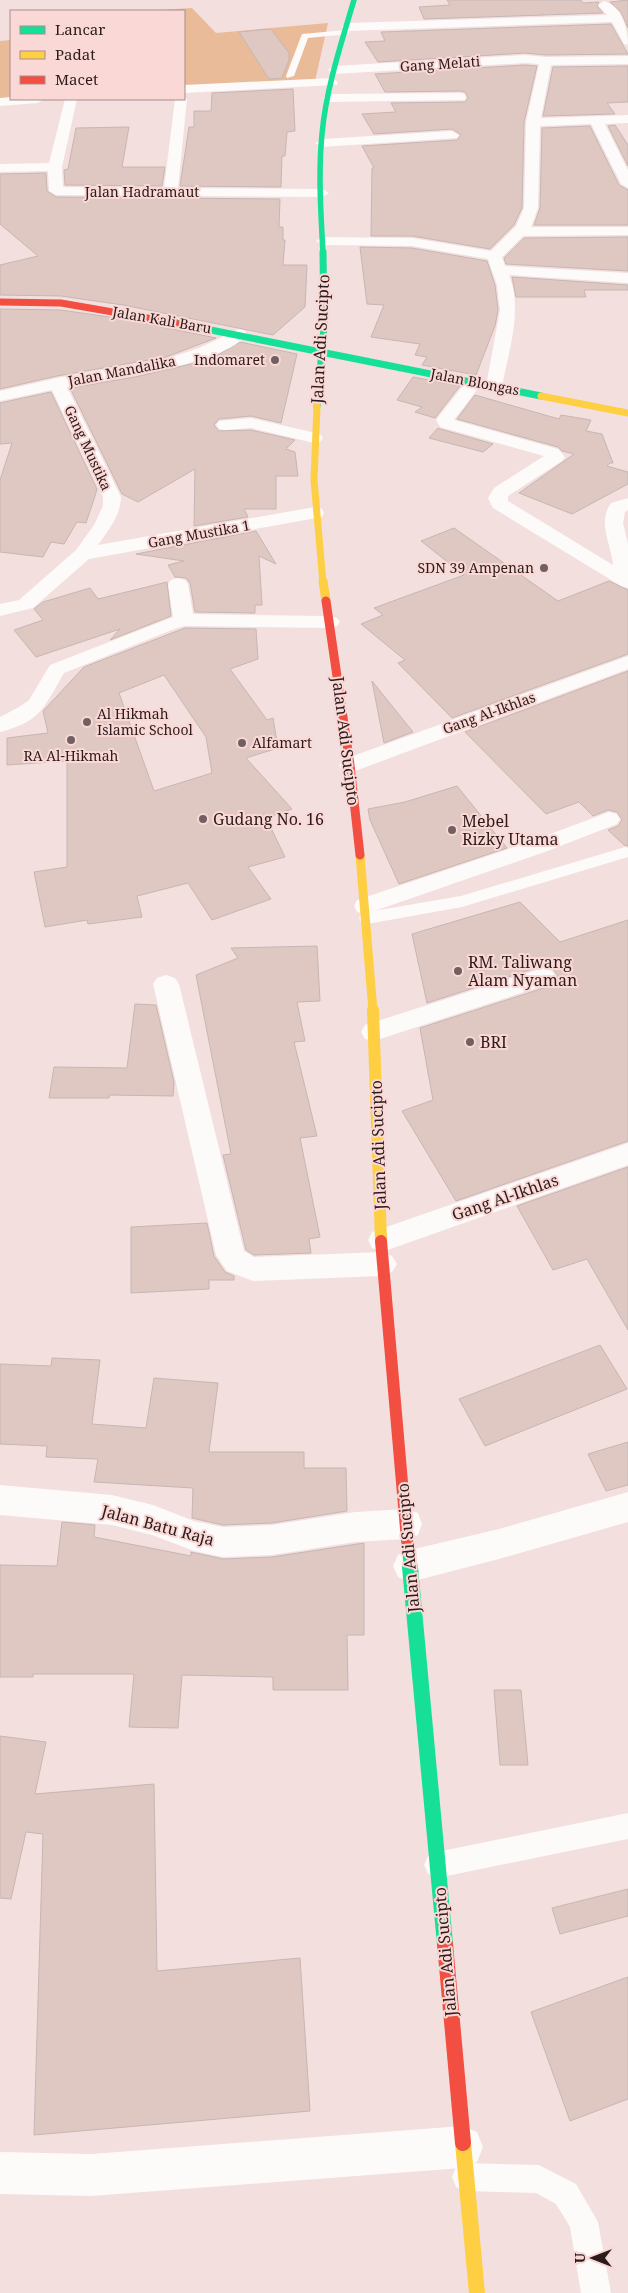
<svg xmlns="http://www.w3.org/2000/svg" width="628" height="2293" font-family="'Noto Serif',serif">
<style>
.green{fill:#e9bb99}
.building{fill:#dfc8c2;stroke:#c6b6b4;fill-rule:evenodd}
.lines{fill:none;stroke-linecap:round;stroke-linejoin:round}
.lane{fill:#fdfafa;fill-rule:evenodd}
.street{fill:#fdfafa;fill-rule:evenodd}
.fast-far3{stroke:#16e098;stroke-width:5.5}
.fast-far2{stroke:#16e098;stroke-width:7}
.fast-far1{stroke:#16e098;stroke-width:12}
.fast{stroke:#16e098;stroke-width:16}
.slow-far3{stroke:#ffcf43;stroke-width:7}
.slow-far2{stroke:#ffcf43;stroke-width:9}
.slow-far1{stroke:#ffcf43;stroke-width:12}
.slow{stroke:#ffcf43;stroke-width:16}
.jam-far3{stroke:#f24e42;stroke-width:7}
.jam-far2{stroke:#f24e42;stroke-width:9}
.jam-far1{stroke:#f24e42;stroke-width:12}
.jam{stroke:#f24e42;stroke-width:16}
.poi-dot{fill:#71605f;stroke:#fad8d6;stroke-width:2}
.labels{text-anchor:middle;stroke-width:4;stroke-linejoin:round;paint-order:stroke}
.far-street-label{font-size:14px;fill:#2b1c1b;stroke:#fad8d6}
.far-poi-label{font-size:14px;fill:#2b1c1b;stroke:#fad8d6;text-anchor:end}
.street-label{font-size:16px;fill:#2b1c1b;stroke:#fad8d6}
.poi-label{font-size:16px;fill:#2b1c1b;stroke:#fad8d6;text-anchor:start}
</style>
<rect width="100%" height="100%" fill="#f2dfde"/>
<path class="green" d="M192 8 216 33 328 23 315 81 184 89V11H144Z
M11 40V99H31L0 101V41Z"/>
<path class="building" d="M447 0H581L583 3 599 2 597 6 603 13 424 19 419 7 450 5Z
M628 0V28L621 12 610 2Z
M611 24 628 54 546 55 525 53 378 62 365 42 385 41 381 32Z
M271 29 289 53V60L282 78 269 79 239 32Z
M525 65 537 66 524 122 522 208 514 225 490 249 412 236H371L372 168H374L362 146 457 140 461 135 452 129 374 134 362 114 396 112 391 103 465 102 468 98 465 92 460 91 385 92 375 74Z
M628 66V102L607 103 615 114 543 116 553 67Z
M293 89 295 131 287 132 285 156H282L281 187 180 186 189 127H194V111H211L212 93Z
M615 125 628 145V166L608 126Z
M590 126 619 185 628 190V225H534L540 208 542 128Z
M129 127 122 167H165L162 186 65 185 64 170 68 169 76 128Z
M46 173 47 191 56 197 280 199 279 227H283V240H285L283 265H307L305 307 273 335 123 305 61 296 0 295V265L38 256 0 224V174Z
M628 237V271L506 264 504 258 524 238Z
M360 247 412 248 487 261 495 285 498 310 495 326 476 375 422 365 427 357 415 355 420 344 371 337 384 305 367 304Z
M512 277 628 285V290H584L586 297H516Z
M0 309 61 310 123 319 216 338 166 357 57 376 0 389Z
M240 342 297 354 281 423 251 416 219 419 214 425 219 431 251 430 295 440 286 449 295 452 298 476H276V509H244L248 517 194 526 195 469 138 502 122 494 70 388 135 377 191 364 216 356Z
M413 377 460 386 435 418 415 412 422 407 397 400Z
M51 392 97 489 95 496 86 523 77 522 64 544 51 542 43 557 0 552V480L12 443 0 444V403Z
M475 395 559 419 561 415 591 420 586 431 602 434 613 463H610L607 466 628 472V484L572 514 519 493 574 454 562 451 558 447 457 419Z
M438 428 440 429 493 444 483 452 429 438Z
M454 528 558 601 609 581 628 590V654L452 718 398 663 405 660 361 624 383 615 374 608 464 575 421 541Z
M256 531 276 564 259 556 262 605H255V613L195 612 190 583 186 578 175 577 168 565 184 561 136 554Z
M167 582 171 616 110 640 120 629 36 657 14 630 43 620 34 609 43 602 90 588 98 599Z
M185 628 256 629 258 659 230 669 267 720 273 718 278 748 246 758 292 809 266 818 285 857 248 867 271 899 212 920 188 883 137 896 142 917 88 924 87 920 45 927 34 872 67 867V761L7 765V738L48 733 43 711 84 667ZM164 675 206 737 212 773 154 791 119 693Z
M628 671V846L624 845 608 830 618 826 622 820 617 812 608 810 593 816 579 802 546 814 465 732Z
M372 681 413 732 384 743Z
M457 786 507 848 399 884 370 820 368 809 405 802Z
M520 902 560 942 628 920V1141L456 1201 402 1111 433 1100 420 1028 553 985 558 976 553 969 542 966 427 1003 412 934Z
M317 946 320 1001 297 1002 305 1041 294 1042 317 1136 300 1138 320 1237 309 1239 311 1253 254 1255 246 1250 223 1155 231 1154 196 975 238 958 231 948Z
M135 1004 156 1005 174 1082 173 1096 110 1095 109 1098H49L54 1067 127 1068Z
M628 1167V1330L587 1259 553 1270 517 1206Z
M207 1223 214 1256 225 1272 234 1276V1280H209V1289L131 1293V1227Z
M600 1345 627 1389 485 1446 459 1399Z
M52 1358 100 1360 92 1424 146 1428 154 1378 218 1383 209 1452H304V1468H346L347 1511 272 1523 223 1525 192 1518 193 1488 94 1482 98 1459 46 1457 47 1446 0 1444V1364L51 1366Z
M628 1442V1485L606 1491 588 1454Z
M62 1522 95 1525 94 1537 191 1556V1552L223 1559 272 1557 364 1543V1635H347L348 1690H273V1677L182 1675 178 1728 129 1727 134 1674H33V1677H0V1565L57 1566Z
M494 1690H521L528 1765H500Z
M0 1736 46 1742 35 1794 154 1784 157 1971 300 1958 310 2111 34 2135 43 1834 26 1832 11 1899 0 1898Z
M628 1889V1916L560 1934 552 1908Z
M628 1977V2099L570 2121 531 2012Z"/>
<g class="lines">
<path class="lane" d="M346 30H349V34L308 38 294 76 287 78 286 76 302 34Z
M625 847 628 848V857L462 907 367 924 361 922 359 918 361 914 367 912 461 896Z
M628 1813V1839L437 1878 428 1874 424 1865 428 1856 437 1852Z
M466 2163 539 2165 576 2184 598 2222 611 2293H581L570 2227 556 2204 536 2193 466 2191 456 2187 452 2177 456 2167Z"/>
<path class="street" d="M604 1C622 6 628 29 628 45L624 44 612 22 347 31 341 27 347 23 607 15 598 5Z
M525 55 546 57 628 56V64L551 65 541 118 628 115V123L605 124 628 170V188L621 184 591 124 540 126 538 208 531 227H628V235L523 236 502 257 505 266 628 273V283L509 275C523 310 509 350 502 386L500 390H488L486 386 500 310 497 285 488 259 412 246 323 245 316 241 323 237 412 238 491 251 516 226 524 208 526 122 539 64 525 63 334 74 328 70 334 66Z
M332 78 338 82 337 85 184 93V85Z
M460 93 465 94 466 97 465 100 329 102 323 98 329 94Z
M184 96 187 99 178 188 322 189 329 193 322 197 56 195 49 191 48 171 0 172V164L49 163 65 99H77L62 167 63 187 164 188 175 99H184Z
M11 97V99H44L38 103 0 106V98Z
M452 131 459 135 457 138 322 147 315 143 322 139Z
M239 329 245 331 247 334C226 365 105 380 67 387L121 497C121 515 108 531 98 545L315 507 322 509 324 513 322 517 89 559 33 608 0 616V604L19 600 76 550 94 525 103 506V497L52 390 0 401V391L57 378 166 359 199 348Z
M475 377 481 378 483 382 454 420 558 449 565 457 562 461 508 496V501L613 565C611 543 597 523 611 503L628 498V510L625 512 623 523 628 544V588L621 586 493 508 488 498 494 488 544 456 440 427 436 420 439 416 469 378Z
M251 418 320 434 323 438 320 442 314 443 251 428 225 430 219 429 216 425 219 421Z
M178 578 185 580 188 584 193 614 330 616 337 618 340 622 337 626 330 628 185 626 177 628 64 673C44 707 42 721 0 732V717L19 707 29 700 50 665 173 617 168 584 171 580Z
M628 656V669L358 770 350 772 342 770 339 765 342 760Z
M609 812 617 814 620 819 617 824 545 852 366 914 357 912 354 906 357 900 529 842Z
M543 968 552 971 556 977 552 983 374 1041 365 1039 361 1032 365 1025Z
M166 975 175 978 179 984 244 1251 254 1257 382 1252 392 1256 397 1264 392 1272 382 1276 253 1281 227 1271 216 1255 153 984 157 978Z
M628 1143V1165L382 1252 372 1248 368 1240 372 1232Z
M0 1485 112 1495 153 1505 194 1521 223 1527 272 1525 355 1512 406 1509 418 1513 422 1524 418 1535 406 1539 355 1542 272 1555 223 1557 194 1551 152 1535 112 1525 0 1515Z
M628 1492V1522L499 1559 410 1582 398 1577 393 1566 398 1555 410 1550 499 1529Z
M462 2126 477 2132 483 2147 477 2162 462 2168 91 2196 0 2194V2152L91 2154Z"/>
<path class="fast-far3" d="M323 254C321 214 318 174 322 134 326 89 341 44 354 0"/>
<path class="fast-far2" d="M176 323 541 396
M317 406 324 327 323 252"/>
<path class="fast-far1" d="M407 1540 410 1568"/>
<path class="fast" d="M410 1567 445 1944"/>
<path class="slow-far3" d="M541 396 628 413
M317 406 314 480 323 583"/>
<path class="slow-far2" d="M323 581 326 601
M360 855 373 1011"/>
<path class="slow-far1" d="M373 1010 381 1241"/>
<path class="slow" d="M463 2143 477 2293"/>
<path class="jam-far3" d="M0 302 61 303 176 323"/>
<path class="jam-far2" d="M326 601 350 765 360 855"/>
<path class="jam-far1" d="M381 1241 407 1540"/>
<path class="jam" d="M445 1944 463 2143"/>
</g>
<g class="poi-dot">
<circle cx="275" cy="360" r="5"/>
<circle cx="544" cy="568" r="5"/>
<circle cx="87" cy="722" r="5"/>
<circle cx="71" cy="740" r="5"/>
<circle cx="242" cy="743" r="5"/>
<circle cx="203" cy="819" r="5"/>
<circle cx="452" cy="830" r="5"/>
<circle cx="458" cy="971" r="5"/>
<circle cx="470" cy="1042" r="5"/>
</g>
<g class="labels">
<g class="far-street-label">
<text transform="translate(440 64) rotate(-4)" y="5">Gang Melati</text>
<text x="142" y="197">Jalan Hadramaut</text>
<text transform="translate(162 320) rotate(10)" y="5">Jalan Kali Baru</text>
<text transform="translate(122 371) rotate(-11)" y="5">Jalan Mandalika</text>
<text transform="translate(475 382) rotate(11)" y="5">Jalan Blongas</text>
<text transform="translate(88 448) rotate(65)" y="5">Gang Mustika</text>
<text transform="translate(199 534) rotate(-10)" y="5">Gang Mustika 1</text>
<text transform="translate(489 713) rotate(-20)" y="5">Gang Al-Ikhlas</text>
</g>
<g class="far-poi-label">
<text x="265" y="365">Indomaret</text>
<text x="534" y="573">SDN 39 Ampenan</text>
<text x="97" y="719" text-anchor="start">Al Hikmah<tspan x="97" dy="16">Islamic School</tspan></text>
<text x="252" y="748" text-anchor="start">Alfamart</text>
<text x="71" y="761" text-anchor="middle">RA Al-Hikmah</text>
</g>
<g class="street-label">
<text transform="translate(320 339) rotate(-87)" y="6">Jalan Adi Sucipto</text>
<text transform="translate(346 741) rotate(83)" y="6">Jalan Adi Sucipto</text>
<text transform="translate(378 1145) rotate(-92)" y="6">Jalan Adi Sucipto</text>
<text transform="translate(505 1197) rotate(-19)" y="6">Gang Al-Ikhlas</text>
<text transform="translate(158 1525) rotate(15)" y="6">Jalan Batu Raja</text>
<text transform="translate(408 1548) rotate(-95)" y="6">Jalan Adi Sucipto</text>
<text transform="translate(445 1952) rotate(-95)" y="6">Jalan Adi Sucipto</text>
</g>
<g class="poi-label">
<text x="213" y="825">Gudang No. 16</text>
<text x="462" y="827">Mebel<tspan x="462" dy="18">Rizky Utama</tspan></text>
<text x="468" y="968">RM. Taliwang<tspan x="468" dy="18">Alam Nyaman</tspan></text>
<text x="480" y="1048">BRI</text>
</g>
</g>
<rect x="10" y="10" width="175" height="90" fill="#fad8d6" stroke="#a78d8b"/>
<rect x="20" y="26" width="25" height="8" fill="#16e098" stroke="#a78d8b"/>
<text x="55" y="35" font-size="15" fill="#2b1c1b">Lancar</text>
<rect x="20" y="51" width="25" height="8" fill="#ffcf43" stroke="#a78d8b"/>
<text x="55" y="60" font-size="15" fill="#2b1c1b">Padat</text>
<rect x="20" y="76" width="25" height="8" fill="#f24e42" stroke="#a78d8b"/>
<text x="55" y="85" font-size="15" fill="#2b1c1b">Macet</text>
<g transform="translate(593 2258) rotate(270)" stroke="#fad8d6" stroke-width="4" paint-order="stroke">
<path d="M0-4L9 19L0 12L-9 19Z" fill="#2b1c1b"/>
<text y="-8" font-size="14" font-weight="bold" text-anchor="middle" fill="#2b1c1b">U</text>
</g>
</svg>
